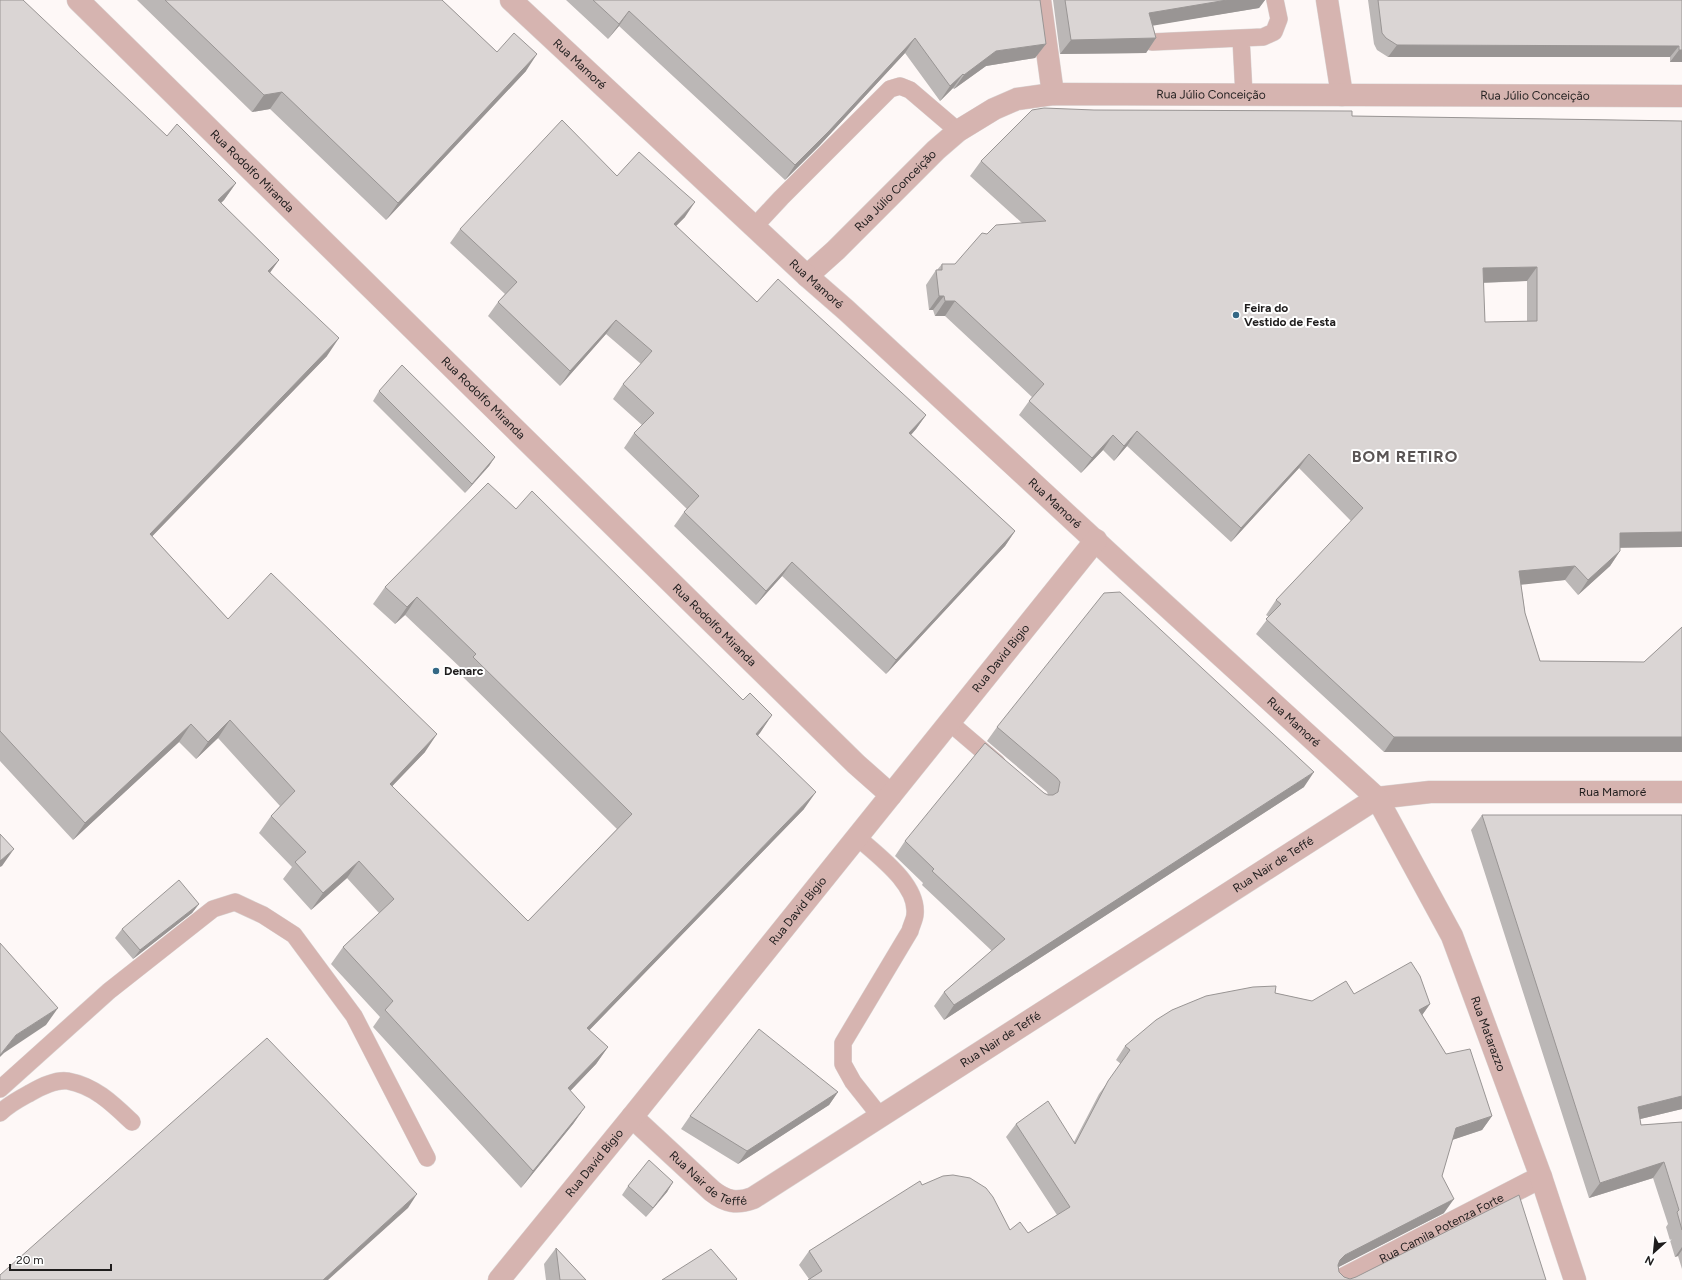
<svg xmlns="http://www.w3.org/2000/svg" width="1682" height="1280" font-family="Figtree,sans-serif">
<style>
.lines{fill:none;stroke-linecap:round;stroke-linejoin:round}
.service-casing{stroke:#dad5d4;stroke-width:18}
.minor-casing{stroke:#dad5d4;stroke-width:23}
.tertiary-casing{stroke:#dad5d4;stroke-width:23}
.service{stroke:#d6b4b0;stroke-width:17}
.minor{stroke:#d6b4b0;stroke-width:22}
.tertiary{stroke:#d6b4b0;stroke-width:22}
.wall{fill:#bbb7b6;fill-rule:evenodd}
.shaded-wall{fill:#999594}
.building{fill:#dad5d4;stroke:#999594;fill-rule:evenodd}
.poi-dot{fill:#346885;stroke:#fff;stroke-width:1.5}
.labels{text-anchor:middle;stroke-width:4;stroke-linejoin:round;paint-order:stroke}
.street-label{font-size:12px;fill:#1f1d1d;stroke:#fff}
.poi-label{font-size:12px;font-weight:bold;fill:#1f1d1d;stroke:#fff;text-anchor:start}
.district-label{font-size:16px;font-weight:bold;letter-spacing:1px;fill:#595454;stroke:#fff}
</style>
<rect width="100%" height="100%" fill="#fef8f7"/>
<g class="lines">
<g class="service-casing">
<path id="service" d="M1241 38 1244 95
M1152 42 1263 37 1274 32 1279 19 1275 0
M754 227 781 198 890 89 900 86 910 90 958 131
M949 722 997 763
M857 837C877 855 918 884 915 914 915 919 911 926 910 931L843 1043V1064L853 1082 880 1116
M0 1089 109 991 213 909 235 902 263 915 294 935 354 1016 427 1158
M0 1113C9 1104 19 1099 30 1093 40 1087 57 1079 68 1081 95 1086 113 1104 132 1122"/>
</g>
<g class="minor-casing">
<g id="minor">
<path d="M1040 0 1053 94"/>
<path d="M1327 0 1342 95"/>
<path id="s1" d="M807 276 836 250 936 150 958 131 994 109 1017 99 1053 94 1682 96"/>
<path id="s2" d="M632 1117 712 1191C726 1202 737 1204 753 1198L1377 798 1430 792H1682"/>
<path id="s3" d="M1341 1280 1541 1177"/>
</g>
</g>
<g class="tertiary-casing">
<g id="tertiary">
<path id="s4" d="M78 0 856 764 891 795"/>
<path id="s5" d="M511 0 807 276 846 310 1128 571 1377 798 1452 936 1541 1177 1575 1280"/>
<path id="s6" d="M499 1280 632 1117 1096 540"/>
</g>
</g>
<use href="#service" class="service"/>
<use href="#minor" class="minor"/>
<use href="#tertiary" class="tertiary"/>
</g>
<path class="wall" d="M0 0 167 136 236 183 224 200 221 203 279 260 270 272 327 356 152 536 228 619 425 752 392 786 528 921 617 829 461 675 464 671 405 615 395 624 373 604 385 587 516 509 743 700 772 715 758 735 804 809 589 1030 608 1047 596 1064 570 1091 585 1107 573 1124 521 1188 373 1027 380 1017 331 964 343 947 379 913 347 878 311 910 283 879 292 867 259 833 271 816 280 806 218 738 196 759 179 742 73 840 0 761Z
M137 0H442L497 52 526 71 386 220 270 109 252 112Z
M566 0H1040L1046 44 1035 58 986 66 954 89 953 88 940 101 905 53 819 146 785 180 619 26 608 39Z
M1053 0H1265L1259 8 1153 25 1156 38 1146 53 1060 54Z
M1368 0H1682V62H1670V57H1388L1377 50 1374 44Z
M1094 110 1352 116 1682 121V547H1620V551L1610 566 1578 595 1565 580 1521 584 1525 613 1540 661 1644 662 1682 627V752H1384L1256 634 1269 617 1266 615 1276 600 1351 521 1299 468 1231 542 1127 446 1114 461 1103 450 1081 473 1019 415 1032 397 945 316H935L933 310H929L926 285 936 270H937L942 264H955L987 234 1022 223 970 176 981 161ZM1527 281V321L1485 322 1483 283Z
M617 176 685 217 676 226 757 302 926 415 916 429 911 435 1015 531 1005 546 886 674 782 576 756 605 674 526 684 512 687 509 624 448 634 433 642 425 613 399 623 384 641 364 606 334 560 386 488 316 498 302 505 294 450 243 460 229Z
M379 391 495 457 489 466 465 493 373 401Z
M997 727 1304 787 944 1020 934 1006 944 992 992 951 922 885 923 883 895 856 905 841 1044 793 1048 795 1047 792 987 741Z
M1482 815H1682V1109L1640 1119 1641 1125 1682 1122V1269L1678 1256 1675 1257 1666 1227 1668 1224 1653 1178 1589 1198 1471 830Z
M199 904 192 913 133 959 115 938 122 929Z
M1275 993 1312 1001 1354 994 1430 1004 1422 1015 1446 1054 1492 1116 1482 1130 1452 1140 1442 1176 1444 1213 1338 1267 1339 1272 1344 1277 1350 1279 1546 1280 809 1279 799 1265 809 1251 922 1185 1010 1230 1028 1233 1057 1215 1006 1137 1016 1124 1074 1142 1099 1094 1121 1064 1116 1060 1125 1046Z
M838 1092 829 1105 738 1164 681 1129 690 1116Z
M673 1182 667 1192 646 1217 622 1195 628 1186Z
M556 1248 586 1280H546L544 1264Z"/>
<path class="shaded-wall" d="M1227 0H1265L1259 8 1139 28 1149 13Z
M629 11 619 26 608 39 619 24Z
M915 38 905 53 819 146 785 180 795 165Z
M1156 38 1146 53 1060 54 1071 40Z
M1046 44 1035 58 986 66 954 89 964 75 996 51Z
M1397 45 1679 46 1670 57H1388Z
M1679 50H1682V62H1670Z
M537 54 526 71 386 220 398 203Z
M963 74 953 88 940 101 950 86Z
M282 92 270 109 252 112 264 95Z
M236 183 224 200 206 217 218 200Z
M695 202 685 217 664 238 674 224Z
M279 260 267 277 268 271Z
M1537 267 1527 281 1472 283 1483 268Z
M939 296H944L933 310H929Z
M945 301H955L945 316H935Z
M616 320 606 334 560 386 570 371Z
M339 338 327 356 138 551 150 534Z
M926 415 916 429 899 448 909 433Z
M1137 431 1127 446 1114 461 1124 446Z
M1113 435 1103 450 1081 473 1092 458Z
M1309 454 1299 468 1231 542 1241 528Z
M495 457 489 466 465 493 472 484Z
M1015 531 1005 546 886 674 896 660Z
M1682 532V547L1610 548 1620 533Z
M1620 551 1610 566 1578 595 1588 580Z
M792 562 782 576 756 605 766 591Z
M1575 566 1565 580 1509 586 1519 571Z
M417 597 405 615 395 624 407 607Z
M772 715 760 733 744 751 756 734Z
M230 720 218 738 196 759 208 742Z
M191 724 179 742 73 840 85 823Z
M437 734 425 752 378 801 390 784Z
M1394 737H1682V752H1384Z
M1314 772 1304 787 944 1020 954 1005Z
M816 792 804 809 575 1045 587 1028Z
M14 849 2 866 0 867V861Z
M359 861 347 878 311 910 323 893Z
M199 904 192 913 133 959 140 950Z
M1430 1004 1420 1018 1419 1010Z
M58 1008 46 1025 4 1053 0 1057V1055L16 1035Z
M608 1047 596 1064 556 1106 568 1088Z
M838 1092 829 1105 738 1164 747 1151Z
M1682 1096V1109L1628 1122 1638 1107Z
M585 1107 573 1124 521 1188 533 1171Z
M1492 1116 1482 1130 1446 1142 1456 1128Z
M1664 1162 1653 1178 1589 1198 1600 1183Z
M673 1182 667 1192 646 1217 653 1208Z
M417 1194 408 1208 328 1280H323Z
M1454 1199 1444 1213 1335 1269 1340 1260 1345 1255Z
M1682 1247V1250L1678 1256 1675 1257Z"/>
<path class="building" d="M0 0H23L167 136 177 124 236 183 218 200 279 260 268 271 339 338 150 534 228 619 271 573 437 734 390 784 528 921 632 814 473 657 476 654 417 597 407 607 385 587 488 483 516 509 532 491 743 700 750 693 772 715 756 734 816 792 587 1028 608 1047 568 1088 585 1107 533 1171 385 1010 393 1001 343 947 394 899 359 861 323 893 295 862 306 852 271 816 295 791 230 720 208 742 191 724 85 823 0 731Z
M165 0H442L497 52 514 33 537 54 398 203 282 92 264 95Z
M593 0H1040L1046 44 996 51 964 75 963 74 950 86 915 38 829 131 795 165 629 11 619 24Z
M1065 0H1227L1149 13 1156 38 1071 40Z
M1378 0H1682V50H1679V46L1397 45 1386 38 1382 33Z
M1044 108 1094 110 1352 111V116L1682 121V532L1620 533V551L1588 580 1575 566 1519 571 1525 613 1540 661 1644 662 1682 627V737H1394L1266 619 1281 604 1276 600 1363 508 1309 454 1241 528 1137 431 1124 446 1113 435 1092 458 1029 401 1044 384 955 301H945L944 296H939L936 270H942V264H955L982 233 987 234 996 225 1046 221 981 161 1032 110ZM1537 267V321L1485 322 1483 268Z
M562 120 617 176 639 152 679 188 695 202 674 224 757 302 778 279 926 415 909 433 1015 531 896 660 792 562 766 591 684 512 699 496 634 433 654 413 623 384 652 351 616 320 570 371 498 302 517 282 460 229Z
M402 365 495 457 472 484 379 391Z
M1120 592 1314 772 954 1005 944 992 1005 939 932 871 934 869 905 841 985 743 1044 793 1048 795H1053L1058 792 1060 782 1057 778 997 727 1104 593Z
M1482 815H1682V1096L1638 1107 1641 1125 1682 1122V1230L1677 1212 1679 1210 1664 1162 1600 1183Z
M0 834 14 849 0 861Z
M179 880 199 904 140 950 122 929Z
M0 943 58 1008 16 1035 0 1055Z
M1411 962 1420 976 1430 1004 1419 1010 1446 1054 1470 1049 1492 1116 1456 1128 1442 1176 1454 1199 1345 1255 1340 1260 1338 1265 1339 1272 1344 1277 1350 1279 1356 1277 1519 1195 1546 1280H808L822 1271 809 1251 920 1181 922 1185 943 1176 953 1175 970 1178 986 1188 993 1197 1010 1230 1020 1222 1028 1233 1070 1207 1016 1124 1048 1101 1075 1144 1108 1081 1130 1050 1125 1046 1156 1020 1172 1010 1206 996 1253 987 1276 986 1275 993 1312 1001 1346 981 1354 994Z
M759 1029 838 1092 747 1151 690 1116Z
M267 1038 417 1194 323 1280H0V1275Z
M649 1160 673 1182 653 1208 628 1186Z
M556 1248 586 1280H560Z
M711 1249 737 1279 736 1280H662Z"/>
<g class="poi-dot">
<circle cx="1236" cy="315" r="4"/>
<circle cx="436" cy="671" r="4"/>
</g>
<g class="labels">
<g class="street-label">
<text dy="4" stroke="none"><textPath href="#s5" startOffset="94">Rua Mamoré</textPath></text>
<text dy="4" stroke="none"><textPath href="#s1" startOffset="471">Rua Júlio Conceição</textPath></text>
<text dy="4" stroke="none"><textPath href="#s1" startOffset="795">Rua Júlio Conceição</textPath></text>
<text dy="4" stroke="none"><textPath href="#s4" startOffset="244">Rua Rodolfo Miranda</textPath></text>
<text dy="4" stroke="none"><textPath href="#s1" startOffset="123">Rua Júlio Conceição</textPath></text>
<text dy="4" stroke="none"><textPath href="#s5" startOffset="417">Rua Mamoré</textPath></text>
<text dy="4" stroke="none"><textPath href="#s4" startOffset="568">Rua Rodolfo Miranda</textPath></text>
<text dy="4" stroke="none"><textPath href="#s5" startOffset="741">Rua Mamoré</textPath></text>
<text dy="4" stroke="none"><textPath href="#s4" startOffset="892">Rua Rodolfo Miranda</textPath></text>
<text dy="4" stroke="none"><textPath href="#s6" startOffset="799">Rua David Bigio</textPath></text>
<text dy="4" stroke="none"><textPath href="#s5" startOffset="1065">Rua Mamoré</textPath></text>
<text dy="4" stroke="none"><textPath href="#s2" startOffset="1130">Rua Mamoré</textPath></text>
<text dy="4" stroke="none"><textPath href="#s2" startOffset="771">Rua Nair de Teffé</textPath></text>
<text dy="4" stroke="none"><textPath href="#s6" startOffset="475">Rua David Bigio</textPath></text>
<text dy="4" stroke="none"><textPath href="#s5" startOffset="1439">Rua Matarazzo</textPath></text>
<text dy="4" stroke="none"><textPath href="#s2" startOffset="447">Rua Nair de Teffé</textPath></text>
<text dy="4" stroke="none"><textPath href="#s6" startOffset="151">Rua David Bigio</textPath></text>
<text dy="4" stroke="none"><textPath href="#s2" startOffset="100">Rua Nair de Teffé</textPath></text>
<text dy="4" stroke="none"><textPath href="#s3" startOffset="113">Rua Camila Potenza Forte</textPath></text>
</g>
<g class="poi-label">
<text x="1244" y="312">Feira do<tspan x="1244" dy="14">Vestido de Festa</tspan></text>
<text x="444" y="675">Denarc</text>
</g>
<g class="district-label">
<text x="1405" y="462">BOM RETIRO</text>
</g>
</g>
<g transform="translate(1654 1252) rotate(207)" stroke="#ffffff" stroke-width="3" paint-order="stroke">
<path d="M0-3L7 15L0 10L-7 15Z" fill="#1f1d1d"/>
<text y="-6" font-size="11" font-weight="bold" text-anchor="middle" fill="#1f1d1d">N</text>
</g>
<path d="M10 1264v6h101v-6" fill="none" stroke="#1f1d1d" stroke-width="2"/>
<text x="16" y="1264" font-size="12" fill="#1f1d1d" stroke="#ffffff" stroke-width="3" paint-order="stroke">20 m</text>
</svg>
